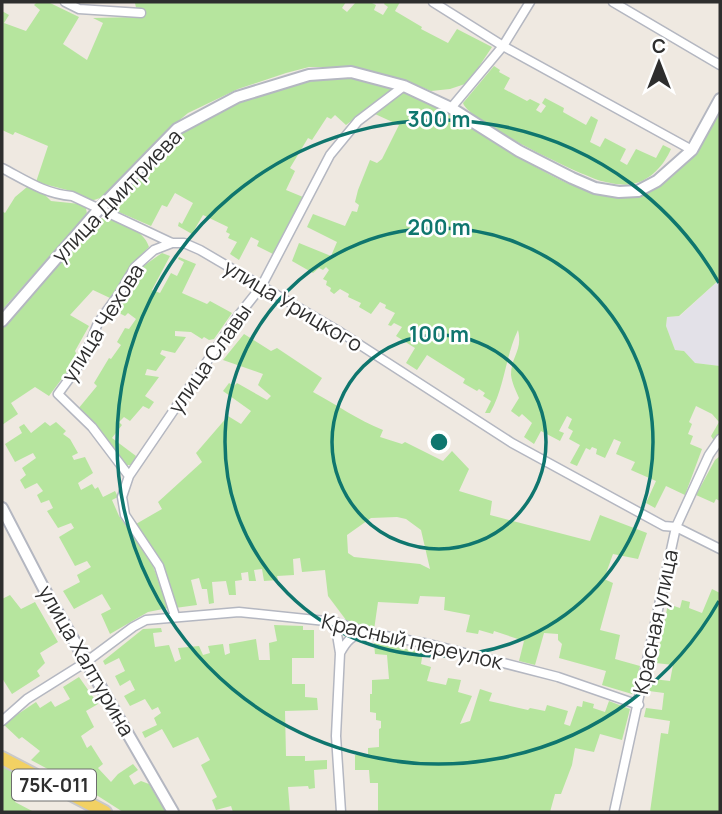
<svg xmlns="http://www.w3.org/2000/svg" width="722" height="814" font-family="Manrope,sans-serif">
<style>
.industrial{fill:#e3e1e8}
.green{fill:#b6e59e;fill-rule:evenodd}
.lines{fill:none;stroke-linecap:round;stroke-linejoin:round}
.minor-casing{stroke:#b4b7c1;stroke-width:11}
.tertiary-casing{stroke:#b4b7c1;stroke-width:14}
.primary-casing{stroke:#c9c9c9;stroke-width:16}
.minor{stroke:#fff;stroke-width:8}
.tertiary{stroke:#fff;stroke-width:10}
.primary{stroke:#f2d163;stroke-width:12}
.ring{fill:none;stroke:#0f766e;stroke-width:3.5}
.labels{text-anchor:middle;stroke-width:5;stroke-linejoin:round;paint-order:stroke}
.shield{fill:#fff;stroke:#6d6d6d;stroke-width:2}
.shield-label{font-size:19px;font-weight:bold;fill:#2e2e2e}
.street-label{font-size:21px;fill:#2e2e2e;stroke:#fff}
.centre{fill:#0f766e;stroke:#fff;stroke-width:3.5}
.ring-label{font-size:21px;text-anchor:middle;font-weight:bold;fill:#0f766e;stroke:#fff;stroke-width:5;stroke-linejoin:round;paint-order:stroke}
</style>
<rect width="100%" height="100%" fill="#efe9e1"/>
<path class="industrial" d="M720 279V366L694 363 684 351 675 350 666 326 667 317 680 316Z"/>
<path class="green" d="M37 2H48L79 17 63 44 87 60 103 23 93 18 138 17 135 3 130 2H346L342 8 347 12 356 2H370L376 5 374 10 383 15 388 7 384 4 385 2H400L395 11 422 27 421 29 448 43 457 29 492 47 470 80 465 84 450 89 431 91 402 79 356 67H309L286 73 238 89 188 113 170 128 103 197 91 201 71 191 36 182 48 146 15 132 13 135 2 130V11L9 15 4 23 26 31 40 10 34 5Z
M494 66 500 70 499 72 510 78 504 89 527 101 530 99 540 104 536 110 541 113 546 106 542 103 545 98 564 108 563 112 586 125 591 116 598 120 590 142 600 147 605 138 626 149 620 161 627 165 636 149 656 158 663 145 671 149C664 165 651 180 633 184 623 186 610 183 601 181 578 174 468 121 463 103Z
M349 77 394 88 346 125 335 115 331 119 327 117 312 140 308 138 290 168 295 171 286 190 303 197 273 254 257 246 259 241 251 237 239 260 230 254 237 242 228 238 230 234 226 232 228 227 203 215 192 234 178 226 179 222 182 224 193 203 175 193 167 207 162 205 151 226 114 210 112 205C135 181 157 153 183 132 230 97 292 81 349 77Z
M402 91C418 98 434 105 450 114 495 140 589 213 642 195 677 184 704 140 720 110V279L679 316 667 317 666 326 675 350 684 351 695 363 720 366V450L711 436 719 422 712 414 696 406 689 422 692 424 688 434 693 436 690 444 702 449 685 495 666 486 655 508 646 503 656 481 631 470 635 462 616 454 621 442 614 439 605 458 596 454 597 449 592 447 590 450 586 448 577 466 570 463 580 445 569 439 573 431 568 428 572 419 567 416 559 431 564 433 560 441 541 431 534 444 524 437 532 423 522 414 519 417 511 411 519 398C516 391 512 383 511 375 511 356 523 351 518 330 505 357 505 387 490 413H485L491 401 483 396 485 393 479 389 477 391 463 383 465 379 427 355 417 370 406 363 415 348 396 336 402 327 394 323 391 326 388 325 395 313 385 308 386 305 380 302 371 314 359 307 361 303 348 297 349 294 340 289 334 294 330 291 331 288 326 285 327 281 323 279 329 270 326 267 323 270 319 268 313 273 292 261 299 243 331 256 337 242 307 227 313 214 345 226 352 211 357 212 359 205 355 202 358 190 370 160 377 163 382 159 399 125 375 114Z
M27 187 43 193 51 201 80 204 86 208 87 214 2 310V211L5 213 15 197Z
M98 218C116 218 144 229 149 247L131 265 110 298 93 290 70 315 89 326 75 351 78 357 49 396 35 387 11 403 18 414 2 425V327Z
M162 253 170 256 152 290 160 293 171 273 177 276 184 262 178 259 179 257 196 264 182 293 207 304 210 301 232 313 214 339 209 340 204 337 202 339 191 332 175 331V336L186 337 175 353 162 350 160 354 166 357 156 371 147 369 145 375 159 377 145 396 154 402 149 409 143 406 130 421 124 417 119 422 122 425 112 438 136 456 132 465H126L78 409 97 386 94 383 109 358 111 359 121 345 117 342 125 328 129 329 136 319 128 313 125 316 115 311 139 269Z
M244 334 271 351 277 348 322 378 313 392C337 405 358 420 383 430L380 437 402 444 405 442 443 461 452 451 469 469 459 491 492 501 490 515 590 541 600 515 647 533 638 559 613 554 604 579 613 583 600 630 620 635 615 659 640 666 632 694 602 685 606 671 559 658 562 644 558 640V634L544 633 535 665 519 661 524 641 494 631 493 634 479 630 478 634 466 632 470 615 444 610 445 597 420 596 418 604 378 602 374 630 346 620 328 596 325 570 302 572 300 558 293 559 294 575 277 576 278 580 264 581 262 569 254 570 256 581H249L248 572 241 573 242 580 235 581 236 595H229L226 581 212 582 214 603 209 604 207 589H202L199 578 191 580 197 605 175 608 156 555 136 524 162 509 158 502 202 462 196 453 228 416 241 424 251 411 223 391 229 383 234 386 237 383 267 400 271 396 258 385 263 374 223 360ZM397 517 406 519 421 530 430 569 420 564 354 557 348 553 347 535 371 518Z
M45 422 50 426 56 422 66 431 63 434 70 439 78 453 72 456 74 460 85 457 93 473 78 483 81 490 92 484 95 489 98 487 103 497 115 491 118 497 112 500 119 516 152 563 168 608 148 612 110 634 101 614 111 609 102 594 74 609 63 591 80 582 77 575 91 567 87 561 75 566 59 537 74 528 71 523 58 528 47 511 53 508 49 500 41 503 37 495 43 491 37 483 25 489 20 480 26 475 22 468 36 458 33 453 15 462 5 444 22 433 19 427 24 424 31 433Z
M720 456V501L716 499 714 503 696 495 715 460Z
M712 589 720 593V812H650L661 733 668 734 670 721 644 717 646 708 662 710 664 693 649 691 653 679 670 681 673 665 656 663 668 604 680 608 682 600 690 602 689 608 702 613Z
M10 595 21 609 35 602 58 642 40 653 45 663 37 671 40 676 12 694 2 678V599Z
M274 625 303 626V630H314V658H292V684H305V697L317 698 318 710 285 711 286 756H305V761L327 760V769L314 770 315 788 309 789 308 786 288 787 290 812H233L231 806 216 810 212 800 217 797 201 765 210 760 198 737 173 748 162 729 145 738 142 732 157 725 154 718 161 713 158 707 152 710 145 699 130 706 124 696 135 690 130 680 120 686 115 676 125 671 119 658 105 665 103 661 143 629 161 628 162 632 153 633 155 647 169 645 175 662 181 659 178 648 199 646 203 655 210 653 208 646 223 644 225 655 230 653 229 644 256 639 259 660H270L269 643 277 641Z
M374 643 423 652 421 664 431 667 427 681 446 685 448 678 461 680 458 692 472 696 460 724 470 721 480 689 492 693 489 701 528 710 530 708 545 711 547 705 568 711 564 724 570 726 577 706 582 707 583 701 594 704 593 708 605 712 609 701 630 709 622 740 600 734 594 752 575 748 572 765 561 794H555L550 812H378V783H370L369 770H355V755H368V748L379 747V729L381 728V721L376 720V713L370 712V694H372V680L389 679 387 655 375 654Z
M79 677 98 704 86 711 94 727 81 736 87 748 91 745 103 764 98 768 111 782 118 774 133 764 138 770 129 776 134 785 141 781 149 784 166 812H123L98 796 31 760 40 751 22 737 19 739 3 724 36 702 40 708 51 701 55 707 70 699 63 687Z
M2 765 25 777 15 802 34 812H2Z"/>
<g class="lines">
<g class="minor-casing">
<path id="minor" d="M65 2 79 9 141 13
M433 2 503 46 692 150
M613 2 720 65
M451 108 503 46 530 2
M2 168C25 180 45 194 72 196L172 243H184L200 250 340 332 512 443 664 526 676 527 720 549
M129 476 92 427 58 394 83 360 98 323 119 294 135 267 154 250 172 243
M175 616 159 566 125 515 122 497 129 476 238 316 261 287 330 155 358 121 404 86
M335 622 340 653 336 736 341 812
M340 653C347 640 352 635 366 633
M2 721 27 699 86 662 133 627 146 620 239 612 335 622 369 633 429 644 558 677 639 705
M614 812 676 527 709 455 720 439"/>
</g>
<g class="tertiary-casing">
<path id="tertiary" d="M2 321 100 208 177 129 237 97 309 75 351 72 404 86 451 108 519 151 572 178 595 188 619 192 638 191 657 181 692 150 720 99
M2 508 43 587 173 812"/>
</g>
<g class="primary-casing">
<path id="primary" d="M2 758 105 812"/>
</g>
<use href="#minor" class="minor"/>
<use href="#tertiary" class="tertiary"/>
<use href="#primary" class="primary"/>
</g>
<g class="ring">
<circle cx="439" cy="442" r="107"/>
<circle cx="439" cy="442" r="214"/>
<path d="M719 601A322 322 0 1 1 719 283"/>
</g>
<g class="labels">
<rect class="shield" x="12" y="769.5" width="84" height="31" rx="5"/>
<g class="shield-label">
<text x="54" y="792">75К-011</text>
</g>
<g class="street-label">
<text transform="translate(117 196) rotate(-46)" y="7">улица Дмитриева</text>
<text transform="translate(293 306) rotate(31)" y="7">улица Урицкого</text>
<text transform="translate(103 323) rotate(-58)" y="7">улица Чехова</text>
<text transform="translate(210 359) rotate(-55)" y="7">улица Славы</text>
<text transform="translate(656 622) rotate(-78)" y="7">Красная улица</text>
<text transform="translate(412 642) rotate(13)" y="7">Красный переулок</text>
<text transform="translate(86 661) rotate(60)" y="7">улица Халтурина</text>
</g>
</g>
<circle cx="439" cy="442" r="10" class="centre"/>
<g class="ring-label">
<text x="439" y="127">300 m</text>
<text x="439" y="235">200 m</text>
<text x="439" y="342">100 m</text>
</g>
<rect width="722" height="814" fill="none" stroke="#2e2e2e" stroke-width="7"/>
<g transform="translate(659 63)" stroke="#ffffff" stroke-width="5" paint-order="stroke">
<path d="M0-5L12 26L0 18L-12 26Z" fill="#2e2e2e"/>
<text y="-10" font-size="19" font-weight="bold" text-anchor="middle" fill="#2e2e2e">С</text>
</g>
</svg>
